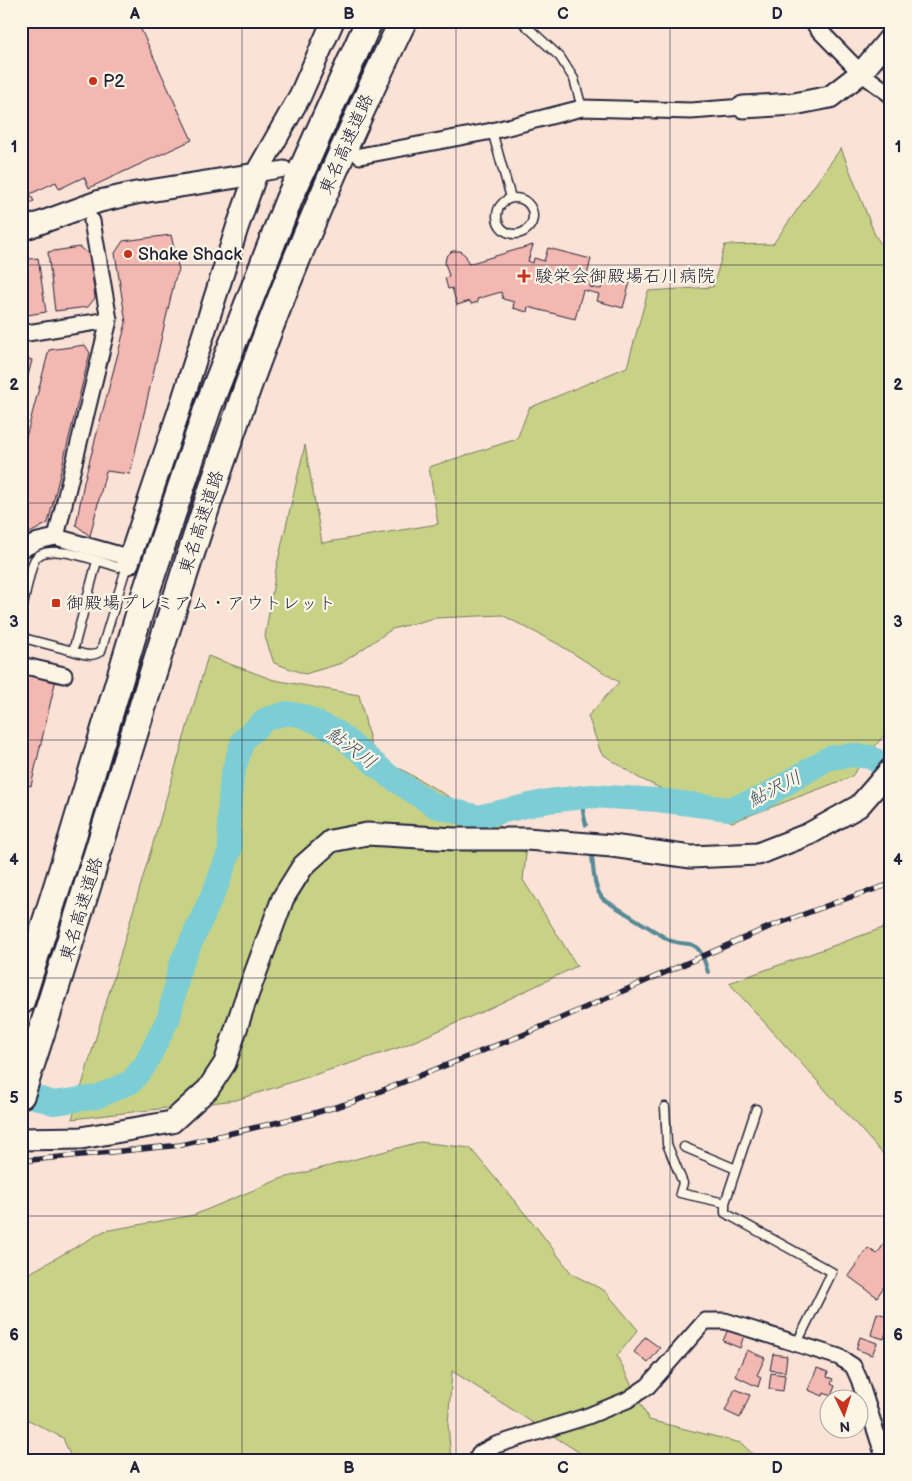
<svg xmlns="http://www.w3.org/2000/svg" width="912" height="1481" font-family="'Balsamiq Sans','Klee One',sans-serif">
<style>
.green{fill:#c8d286;stroke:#757a60}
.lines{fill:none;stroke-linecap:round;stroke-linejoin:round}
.stream{stroke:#588997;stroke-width:4}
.river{stroke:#7ccdd5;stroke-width:24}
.building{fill:#f4b8b2;stroke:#22223b}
.lane-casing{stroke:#22223b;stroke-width:11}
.street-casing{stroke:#22223b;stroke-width:19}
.secondary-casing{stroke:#22223b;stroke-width:25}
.highway-casing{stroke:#22223b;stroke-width:30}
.lane{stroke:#fcf5e5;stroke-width:8}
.street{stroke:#fcf5e5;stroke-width:15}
.secondary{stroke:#fcf5e5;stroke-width:21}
.highway{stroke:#fcf5e5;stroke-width:26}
.rail-casing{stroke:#22223b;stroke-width:5.5}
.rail{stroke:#fcf5e5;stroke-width:4;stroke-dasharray:11;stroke-linecap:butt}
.grid{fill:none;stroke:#22223b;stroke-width:1;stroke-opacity:0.55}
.poi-dot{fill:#c8321e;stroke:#fcf5e5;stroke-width:2}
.labels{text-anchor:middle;stroke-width:4.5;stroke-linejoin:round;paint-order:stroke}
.poi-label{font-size:18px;fill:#22223b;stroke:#fcf5e5;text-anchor:start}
.street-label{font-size:18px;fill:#22223b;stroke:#fcf5e5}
.water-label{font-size:19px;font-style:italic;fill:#3d5569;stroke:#fcf5e5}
.neatline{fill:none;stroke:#22223b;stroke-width:2}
.grid-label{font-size:16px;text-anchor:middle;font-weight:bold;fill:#22223b}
</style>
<rect width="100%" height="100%" fill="#fae3d6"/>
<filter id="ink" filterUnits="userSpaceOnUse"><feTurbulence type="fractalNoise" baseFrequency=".02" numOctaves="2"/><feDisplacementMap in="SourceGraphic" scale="10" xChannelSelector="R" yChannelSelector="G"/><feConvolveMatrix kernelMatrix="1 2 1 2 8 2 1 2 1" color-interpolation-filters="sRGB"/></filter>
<g filter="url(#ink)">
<path class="green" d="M841 148 875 235 891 259V726L851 777 732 822 639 778 601 753 588 716 619 682 558 644 502 615 435 618 392 629 342 663 305 674 274 663 265 637 276 569 305 445 322 543 438 524 429 467 517 439 529 408 627 367 648 291 713 287 725 245 773 244Z
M208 656 274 680 359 695 376 766 401 769 518 837 526 855 523 880 577 966 486 1010 401 1047 236 1100 72 1119Z
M891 925V1163L729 983Z
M420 1142 470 1148 537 1228 572 1274 605 1291 638 1330 617 1356 649 1420 741 1443 759 1460H591L452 1371 448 1424 451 1460H72L63 1438 21 1416V1278L104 1231 194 1215 280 1179Z"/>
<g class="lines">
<path class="stream" d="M580 797 586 825
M592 856C594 871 593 887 603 899L669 940C676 943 682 943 689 944 702 946 704 961 708 972"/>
<path class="river" d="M21 1093 54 1103 96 1097 131 1082 145 1065 169 1017 180 966 217 885 230 850 229 815 232 776 243 740 266 719 287 713 303 716 337 732 389 776 435 806 478 817 548 801 592 796 658 800 729 809 762 798 829 758 853 755 870 757 891 769"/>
</g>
<path class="building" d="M21 21H137L192 140 89 188 84 177 59 189 56 182 30 194 34 201 21 207Z
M171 235 179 270 175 279 130 474 106 471 90 536 76 525 84 482 126 323 115 253 123 241Z
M533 245 528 261 533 263 534 258 544 261 548 248 591 259 586 279 591 280 590 287 599 289 602 288 604 277 630 282 623 308 597 301 599 294 583 290 575 319 528 307 527 312 513 308 514 302 503 299 501 292 477 299 478 302 471 304 470 301 457 305 452 288 448 289 445 278 449 276 445 263 446 257 452 251H460L466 256 468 264Z
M79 247 90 255 95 298 88 307 55 311 48 252Z
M38 258 46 312 21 316V260Z
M85 345 90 353 48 523 21 538V456L49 350Z
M21 357 32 360 21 403Z
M21 671 56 679 31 786 21 783Z
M884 1244 891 1249V1276L877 1297 848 1276 868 1248 877 1254Z
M877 1313 891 1317 884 1339 871 1335Z
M728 1329 744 1335 740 1348 723 1341Z
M645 1337 660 1348 648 1363 634 1352Z
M860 1337 877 1343 872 1355 856 1349Z
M747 1350 765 1358 757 1375 761 1377 758 1387 735 1376Z
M773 1354 787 1356 785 1372 770 1370Z
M817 1368 828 1372 827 1377 833 1379 831 1384 835 1386 831 1396 824 1393 823 1396 808 1390Z
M771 1373 785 1375 783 1391 769 1389Z
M735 1389 750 1395 740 1418 725 1411Z"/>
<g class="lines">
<g class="lane-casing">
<path id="lane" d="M521 21 560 57 574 79 582 108
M492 131 511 198
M497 216a18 18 0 1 1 36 0a18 18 0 1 1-36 0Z
M21 615C25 598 28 577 34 561 44 539 100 562 118 567L126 564
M21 634 27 639 73 651 97 561
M73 651C83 654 92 658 101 651L127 565
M665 1107 667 1144 683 1183 680 1193 725 1203
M756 1109 725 1203V1213L832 1272 797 1343
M684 1147 736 1169"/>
</g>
<g class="street-casing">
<path id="street" d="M813 21 817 28 861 73 891 95
M360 156 492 131 582 108 691 111 743 107
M256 174 284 169
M21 334 109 320
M56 537 120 555
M21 550 38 541 56 537 109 320 92 221
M21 665 64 675
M477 1460 479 1454 496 1445 588 1416 627 1400 648 1386 705 1321H725L839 1357 853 1366 859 1379 885 1460"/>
</g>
<g class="secondary-casing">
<path id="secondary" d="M743 107 794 104 830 97 861 73 891 37
M21 230 100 201 136 193 256 174
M128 563 183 399 237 228 256 174 300 96 333 21
M21 1139 81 1138 172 1122 208 1089 225 1063 244 1004 283 898 303 866 331 841 367 834 455 839H527L612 846 691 857 758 854 809 834 859 806 891 769"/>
</g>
<g class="highway-casing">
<path id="highway" d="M21 1001 72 839 144 598 208 407 289 199 369 21
M21 1095C95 872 157 645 235 423 282 286 340 152 403 21"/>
</g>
<use href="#lane" class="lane"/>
<use href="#street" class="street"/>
<use href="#secondary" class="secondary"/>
<use href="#highway" class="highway"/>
<g class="rail-casing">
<path id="rail" d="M21 1161 181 1145 304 1116 353 1102 525 1034 769 927 848 898 891 884"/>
</g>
<use href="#rail" class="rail"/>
</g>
</g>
<path class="grid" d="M242 21V1460M456 21V1460M670 21V1460M21 265H891M21 503H891M21 740H891M21 978H891M21 1216H891"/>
<g class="poi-dot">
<circle cx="93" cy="81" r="5"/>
<circle cx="128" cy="254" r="5"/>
<path d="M521.5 268.5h5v5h5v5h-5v5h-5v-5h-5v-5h5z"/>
<rect x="51" y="598" width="10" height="10" rx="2.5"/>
</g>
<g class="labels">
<g class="poi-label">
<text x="103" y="87">P2</text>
<text x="138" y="260">Shake Shack</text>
<text x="535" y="282">駿栄会御殿場石川病院</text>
<text x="66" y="609">御殿場プレミアム・アウトレット</text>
</g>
<g class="street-label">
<text transform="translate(346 144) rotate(-66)" y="6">東名高速道路</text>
<text transform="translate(201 522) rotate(-72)" y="6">東名高速道路</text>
<text transform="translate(81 909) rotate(-73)" y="6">東名高速道路</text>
</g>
<g class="water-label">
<text transform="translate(352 747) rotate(37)" y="7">鮎沢川</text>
<text transform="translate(774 788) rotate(-27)" y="7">鮎沢川</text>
</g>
</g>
<rect width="912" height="1481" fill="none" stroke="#fcf5e5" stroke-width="55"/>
<g transform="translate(844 1414) rotate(176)"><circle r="24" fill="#fcf5e5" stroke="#a5a1a1"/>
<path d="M0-4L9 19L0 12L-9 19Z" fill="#c8321e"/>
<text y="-8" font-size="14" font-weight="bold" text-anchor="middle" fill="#22223b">N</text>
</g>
<rect x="28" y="28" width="856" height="1426" class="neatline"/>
<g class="grid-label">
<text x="135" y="19">A</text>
<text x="349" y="19">B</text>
<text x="563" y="19">C</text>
<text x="777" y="19">D</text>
<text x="14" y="152">1</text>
<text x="898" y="152">1</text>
<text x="14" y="390">2</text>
<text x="898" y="390">2</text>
<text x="14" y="627">3</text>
<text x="898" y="627">3</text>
<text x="14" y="865">4</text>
<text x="898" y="865">4</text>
<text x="14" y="1103">5</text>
<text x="898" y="1103">5</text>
<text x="14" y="1340">6</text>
<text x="898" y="1340">6</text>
<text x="135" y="1473">A</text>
<text x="349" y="1473">B</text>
<text x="563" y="1473">C</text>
<text x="777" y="1473">D</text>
</g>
</svg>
